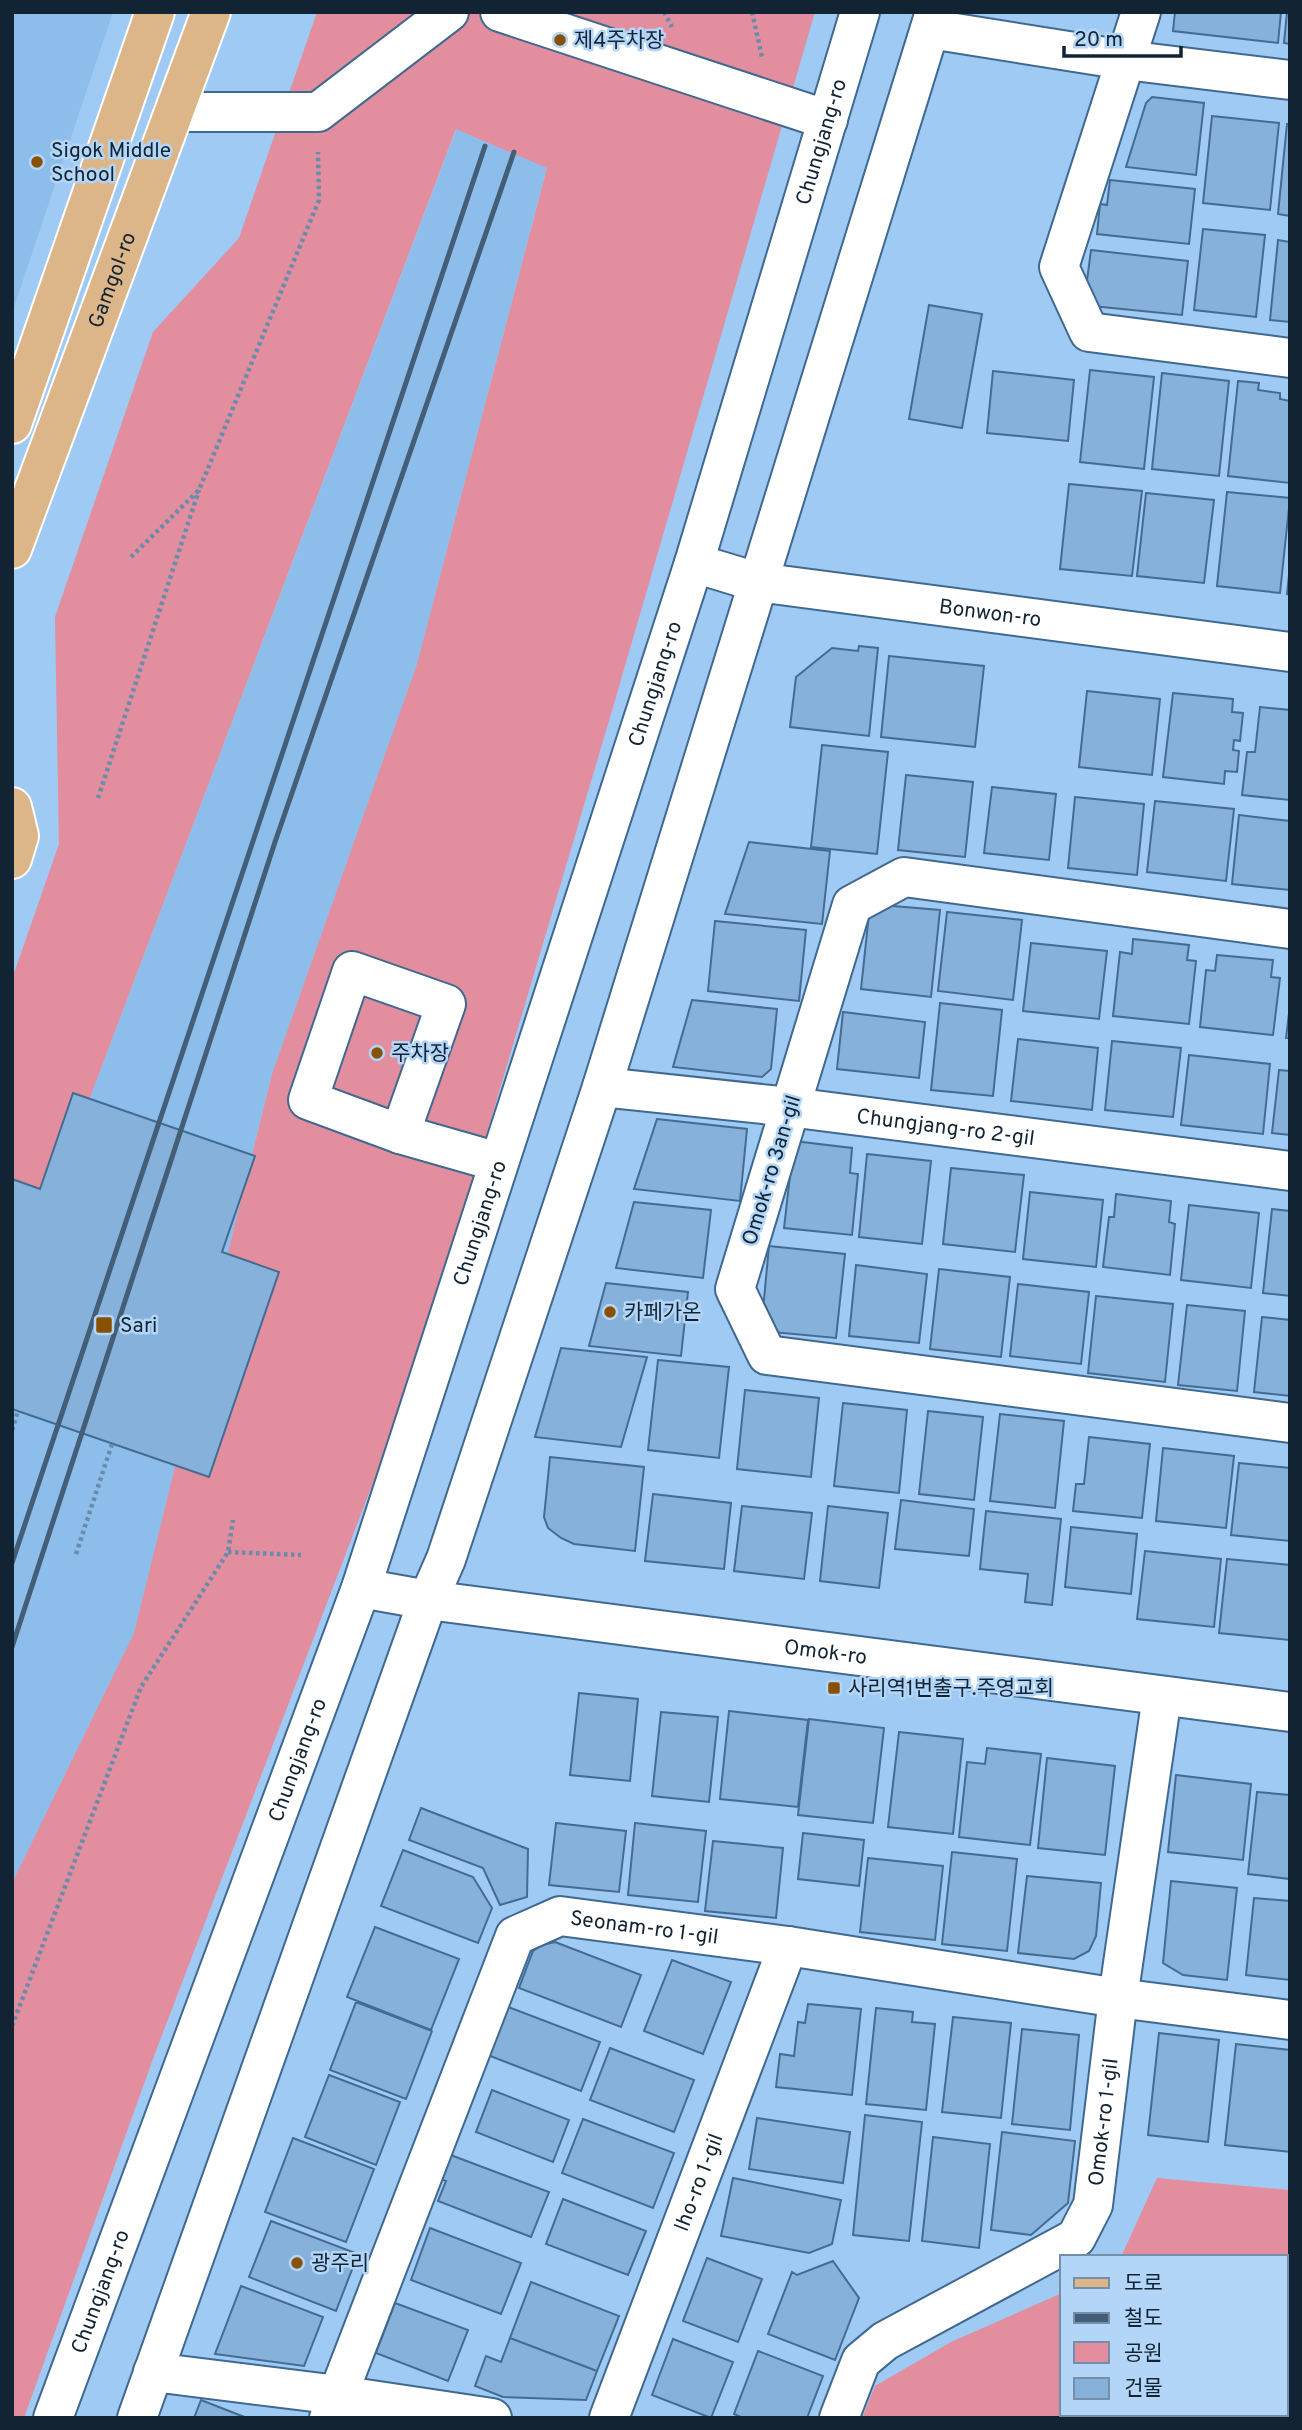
<svg xmlns="http://www.w3.org/2000/svg" width="1302" height="2430" font-family="Overpass,'Noto Sans KR',sans-serif">
<style>
.built{fill:#8cbdeb}
.green{fill:#e28e9e}
.building{fill:#85b1da;stroke:#436c92;stroke-width:2}
.lines{fill:none;stroke-linecap:round;stroke-linejoin:round}
.minor-casing{stroke:#40698f;stroke-width:42}
.major-casing{stroke:#fff;stroke-width:42}
.path{stroke:#6a8cac;stroke-width:4.5;stroke-dasharray:3.5 3.5;stroke-linecap:butt}
.minor{stroke:#fff;stroke-width:38}
.major{stroke:#dcb689;stroke-width:38}
.rail{stroke:#435e76;stroke-width:5}
.poi-dot{fill:#875100;stroke:#b3d6f8;stroke-width:2.5}
.labels{text-anchor:middle;stroke-width:5;stroke-linejoin:round;paint-order:stroke}
.poi-label{font-size:21px;fill:#122433;stroke:#b3d6f8;text-anchor:start}
.street-label{font-size:21px;fill:#122433;stroke:#b3d6f8}
</style>
<rect width="100%" height="100%" fill="#9ecaf4"/>
<path class="built" d="M12 12H113L12 313Z
M457 128 547 167 417 664 272 1074 134 1633 12 1883V1304Z"/>
<path class="green" d="M317 12H815L611 714 419 1362 154 2056 24 2418H12V1883L134 1633 272 1074 417 664 547 168 456 129 12 1304V979L59 844 55 617 153 332 239 238Z
M1157 2178 1290 2190V2418H862L875 2386 951 2342 1062 2293V2414H1286V2257H1121Z"/>
<path class="building" d="M1175 12H1281L1278 43 1173 31Z
M1287 12H1290V44L1284 43Z
M1152 97 1204 103 1196 175 1126 167 1146 103Z
M1212 116 1279 123 1270 210 1203 203Z
M1287 124H1290V216L1278 214Z
M1110 180 1195 189 1189 244 1097 234 1100 204 1107 205Z
M1203 229 1265 235 1256 317 1194 310Z
M1278 240 1290 242V322L1270 320Z
M1091 250 1188 261 1182 315 1092 306 1085 296Z
M929 305 982 314 962 428 909 419Z
M1090 370 1154 377 1144 469 1080 462Z
M993 371 1074 380 1068 441 987 433Z
M1162 373 1229 381 1219 476 1152 469Z
M1238 381 1259 383 1258 390 1280 393V399L1290 401V483L1228 476Z
M1069 484 1142 491 1132 576 1060 569Z
M1227 492 1290 498 1280 593 1217 586Z
M1146 493 1214 500 1204 583 1137 576Z
M1290 565V595L1287 594Z
M859 646 878 648 869 736 790 727 796 677 832 648 858 651Z
M889 656 984 666 975 747 881 737Z
M1087 691 1160 699 1152 775 1079 767Z
M1173 693 1233 699 1232 712 1243 713 1240 741 1234 740 1233 750 1239 751 1237 772 1225 771 1224 784 1163 777Z
M1260 707 1290 710V800L1242 795 1247 752H1255Z
M822 745 888 752 877 854 811 847Z
M906 775 973 782 965 857 898 850Z
M992 787 1056 794 1049 860 984 853Z
M1075 797 1144 804 1137 875 1068 868Z
M1155 801 1234 809 1226 881 1147 872Z
M1239 815 1290 821V890L1232 884Z
M749 842 830 851 822 924 725 914Z
M881 905 940 910 931 997 861 989 869 914Z
M947 912 1022 920 1013 1000 938 991Z
M715 921 806 930 799 1001 708 991Z
M1133 939 1189 945 1187 960 1196 961 1189 1024 1113 1016 1120 952 1132 954Z
M1031 943 1107 951 1099 1019 1023 1011Z
M1217 955 1273 960 1271 977 1280 978 1273 1035 1200 1027 1206 970 1215 971Z
M692 1000 777 1009 771 1069 762 1077 673 1067Z
M940 1003 1002 1010 993 1096 931 1090Z
M1290 1005V1038H1286Z
M843 1012 925 1022 919 1078 837 1069Z
M1018 1039 1098 1048 1092 1110 1011 1101Z
M1112 1041 1181 1048 1173 1117 1105 1110Z
M1189 1055 1270 1064 1263 1134 1181 1125Z
M1279 1070 1290 1071V1135L1272 1133Z
M73 1093 255 1156 222 1252 279 1272 209 1477 12 1409V1179L40 1189Z
M657 1119 747 1129 740 1201 634 1189Z
M794 1141 852 1148 850 1173 858 1174 852 1235 784 1228Z
M867 1154 931 1161 922 1244 859 1237Z
M951 1168 1024 1175 1015 1252 943 1244Z
M1030 1192 1103 1200 1096 1267 1023 1259Z
M1116 1194 1171 1201 1169 1222 1175 1224 1170 1275 1103 1267 1109 1217H1114Z
M634 1202 711 1210 703 1278 616 1268Z
M1189 1205 1259 1213 1251 1288 1181 1280Z
M1272 1209 1290 1211V1296L1263 1293Z
M769 1246 845 1254 836 1338 761 1331Z
M856 1265 927 1274 919 1343 849 1336Z
M939 1269 1010 1277 1001 1357 930 1349Z
M606 1283 688 1292 681 1356 589 1346Z
M1018 1284 1089 1292 1081 1364 1010 1356Z
M1096 1296 1173 1304 1165 1382 1088 1373Z
M1187 1305 1245 1311 1237 1391 1178 1385Z
M1262 1317 1290 1320V1396L1254 1392Z
M561 1348 647 1357 621 1447 535 1437Z
M658 1360 729 1367 719 1458 648 1450Z
M745 1390 819 1398 811 1477 737 1469Z
M843 1403 907 1410 899 1493 834 1486Z
M928 1411 983 1417 974 1500 919 1494Z
M1000 1414 1064 1421 1055 1508 990 1501Z
M1089 1437 1150 1444 1142 1518 1073 1511 1076 1484H1084Z
M1163 1448 1234 1456 1226 1528 1156 1521Z
M550 1457 644 1467 635 1551 574 1544 561 1538 548 1528 544 1517Z
M1239 1463 1290 1468V1541L1231 1535Z
M653 1494 731 1503 724 1569 645 1561Z
M901 1500 974 1509 969 1556 895 1549Z
M742 1506 812 1513 804 1579 734 1571Z
M828 1506 888 1513 879 1588 820 1581Z
M986 1511 1061 1519 1052 1605 1025 1602 1028 1574 980 1569Z
M1071 1527 1137 1534 1131 1594 1065 1587Z
M1145 1551 1221 1559 1214 1627 1137 1619Z
M1227 1559 1290 1565 1289 1640 1219 1633Z
M579 1693 638 1699 630 1781 570 1775Z
M729 1711 808 1720 798 1807 720 1799Z
M661 1712 718 1717 709 1802 652 1796Z
M809 1719 884 1728 873 1823 798 1815Z
M899 1732 963 1739 953 1834 888 1827Z
M987 1748 1041 1754 1030 1845 959 1837 967 1762 985 1764Z
M1047 1758 1115 1766 1105 1855 1038 1848Z
M1176 1775 1251 1784 1243 1860 1168 1852Z
M1257 1792 1290 1795V1879L1248 1874Z
M421 1808 528 1849 527 1897 500 1905 483 1868 409 1840Z
M556 1823 626 1831 619 1892 549 1885Z
M635 1823 706 1831 698 1902 628 1895Z
M803 1833 864 1840 859 1886 798 1879Z
M713 1841 783 1848 776 1918 705 1911Z
M403 1850 473 1877 492 1908 478 1943 381 1906Z
M952 1852 1017 1859 1007 1951 942 1944Z
M868 1858 943 1866 935 1940 860 1932Z
M1027 1876 1101 1883 1096 1936 1089 1951 1074 1959 1018 1953Z
M1171 1881 1237 1888 1227 1980 1183 1975 1163 1963Z
M1254 1898 1290 1901V1980L1246 1975Z
M375 1927 459 1959 431 2030 347 1997Z
M555 1942 641 1975 621 2027 519 1988 533 1951 542 1945Z
M672 1960 731 1982 703 2054 644 2031Z
M356 2002 432 2031 406 2099 330 2070Z
M808 2004 861 2009 852 2095 776 2087 780 2054 794 2056 798 2022 805 2023Z
M503 2005 600 2042 581 2091 485 2054Z
M876 2008 913 2012 912 2022 935 2024 926 2110 866 2104Z
M953 2017 1011 2023 1001 2118 942 2112Z
M1022 2029 1079 2035 1070 2130 1012 2124Z
M1159 2033 1219 2040 1208 2142 1148 2135Z
M1236 2044 1290 2050V2152L1225 2145Z
M610 2048 694 2080 674 2132 590 2100Z
M329 2075 400 2102 376 2165 305 2137Z
M492 2090 569 2120 553 2162 476 2132Z
M865 2115 922 2122 909 2241 853 2235Z
M757 2118 850 2132 843 2183 749 2169Z
M583 2119 674 2153 653 2208 562 2173Z
M1002 2132 1075 2141 1068 2203 1031 2235 991 2230Z
M933 2137 990 2144 979 2248 922 2241Z
M293 2138 374 2169 346 2242 265 2212Z
M448 2154 549 2192 531 2237 438 2201 446 2181 439 2178Z
M733 2178 841 2200 832 2244 809 2253 721 2236Z
M563 2199 646 2231 628 2275 546 2244Z
M271 2221 358 2254 336 2311 249 2277Z
M430 2228 521 2263 501 2314 411 2280Z
M707 2258 762 2279 738 2342 683 2321Z
M833 2261 859 2298 835 2360 768 2334 792 2272 797 2275Z
M531 2282 619 2316 597 2371 510 2338Z
M241 2286 323 2317 304 2366 215 2354Z
M395 2303 468 2330 448 2381 376 2353Z
M510 2338 597 2371 586 2400 503 2397 475 2386 486 2356 501 2362Z
M673 2339 733 2362 711 2418 652 2395Z
M758 2351 823 2376 807 2418H743L734 2414Z
M201 2400 247 2418H194Z"/>
<g class="lines">
<g class="minor-casing">
<g id="minor">
<path d="M500 12 828 120"/>
<path d="M1141 12 1059 267 1089 332 1290 358"/>
<path d="M930 29 1125 60 1290 80"/>
<path d="M174 112H318L449 12"/>
<path id="s1" d="M694 563 757 582 1290 652"/>
<path d="M1290 929 904 877 852 905 735 1289 767 1355 1290 1423"/>
<path d="M352 971 446 1004 400 1134 308 1100Z"/>
<path id="s2" d="M602 1087 790 1107 1290 1171"/>
<path d="M400 1134 498 1162"/>
<path id="s3" d="M361 1588 428 1600 1290 1712"/>
<path d="M153 2372 338 2395 492 2418"/>
<path id="s4" d="M53 2418 361 1588 694 563 860 12"/>
<path d="M137 2418 428 1600 446 1559 602 1087 935 12"/>
<path id="s5" d="M329 2418 515 1936 560 1916 788 1946 1118 1998 1290 2020"/>
<path id="s6" d="M609 2418 788 1946"/>
<path id="s7" d="M839 2418 861 2361 885 2341 1076 2238 1093 2205 1118 1998 1162 1696"/>
</g>
</g>
<g class="major-casing">
<g id="major">
<path d="M12 424 155 12"/>
<path id="s8" d="M12 549 211 12"/>
<path d="M12 807 19 836 12 859"/>
</g>
</g>
<path class="path" d="M664 12 672 27
M752 12 762 57
M131 557 199 490 319 200 318 152
M98 798 199 490
M12 1430 18 1411
M228 1552 301 1555
M76 1554 112 1444
M12 2026 141 1687 228 1552 233 1520"/>
<use href="#minor" class="minor"/>
<use href="#major" class="major"/>
<path class="rail" d="M12 1563 485 146
M12 1647 275 842 514 152"/>
</g>
<g class="poi-dot">
<circle cx="560" cy="40" r="7"/>
<circle cx="37" cy="162" r="7"/>
<circle cx="377" cy="1053" r="7"/>
<circle cx="610" cy="1312" r="7"/>
<rect x="95" y="1316" width="18" height="18" rx="3.5"/>
<rect x="827" y="1681" width="14" height="14" rx="3.5"/>
<circle cx="297" cy="2263" r="7"/>
</g>
<g class="labels">
<g class="poi-label">
<text x="574" y="47">제4주차장</text>
<text x="51" y="157">Sigok Middle<tspan x="51" dy="24">School</tspan></text>
<text x="391" y="1060">주차장</text>
<text x="624" y="1319">카페가온</text>
<text x="120" y="1332">Sari</text>
<text x="848" y="1695">사리역1번출구.주영교회</text>
<text x="311" y="2270">광주리</text>
</g>
<g class="street-label">
<text dy="7" stroke="none"><textPath href="#s4" startOffset="2403">Chungjang-ro</textPath></text>
<text dy="7" stroke="none"><textPath href="#s8" startOffset="287">Gamgol-ro</textPath></text>
<text dy="7" stroke="none"><textPath href="#s1" startOffset="301">Bonwon-ro</textPath></text>
<text dy="7" stroke="none"><textPath href="#s4" startOffset="1836">Chungjang-ro</textPath></text>
<text dy="7" stroke="none"><textPath href="#s2" startOffset="346">Chungjang-ro 2-gil</textPath></text>
<text transform="translate(771 1170) rotate(-73)" y="7">Omok-ro 3an-gil</text>
<text dy="7" stroke="none"><textPath href="#s4" startOffset="1269">Chungjang-ro</textPath></text>
<text dy="7" stroke="none"><textPath href="#s3" startOffset="469">Omok-ro</textPath></text>
<text dy="7" stroke="none"><textPath href="#s4" startOffset="702">Chungjang-ro</textPath></text>
<text dy="7" stroke="none"><textPath href="#s5" startOffset="651">Seonam-ro 1-gil</textPath></text>
<text dy="7" stroke="none"><textPath href="#s7" startOffset="430">Omok-ro 1-gil</textPath></text>
<text dy="7" stroke="none"><textPath href="#s6" startOffset="252">Iho-ro 1-gil</textPath></text>
<text dy="7" stroke="none"><textPath href="#s4" startOffset="135">Chungjang-ro</textPath></text>
</g>
</g>
<rect width="1302" height="2430" fill="none" stroke="#122433" stroke-width="28"/>
<rect x="1060" y="2255" width="228" height="161" fill="#b3d6f8" stroke="#738fa9" stroke-width="2"/>
<rect x="1074" y="2278" width="35" height="10" fill="#dcb689" stroke="#738fa9" stroke-width="2"/>
<text x="1124" y="2290" font-size="21" fill="#122433">도로</text>
<rect x="1074" y="2313" width="35" height="10" fill="#435e76" stroke="#738fa9" stroke-width="2"/>
<text x="1124" y="2325" font-size="21" fill="#122433">철도</text>
<rect x="1074" y="2342" width="35" height="21" fill="#e28e9e" stroke="#738fa9" stroke-width="2"/>
<text x="1124" y="2360" font-size="21" fill="#122433">공원</text>
<rect x="1074" y="2378" width="35" height="21" fill="#85b1da" stroke="#738fa9" stroke-width="2"/>
<text x="1124" y="2395" font-size="21" fill="#122433">건물</text>
<path d="M1064 46v10h117v-10" fill="none" stroke="#122433" stroke-width="3.5"/>
<text x="1074" y="46" font-size="21" fill="#122433" stroke="#b3d6f8" stroke-width="5" paint-order="stroke">20 m</text>
</svg>
